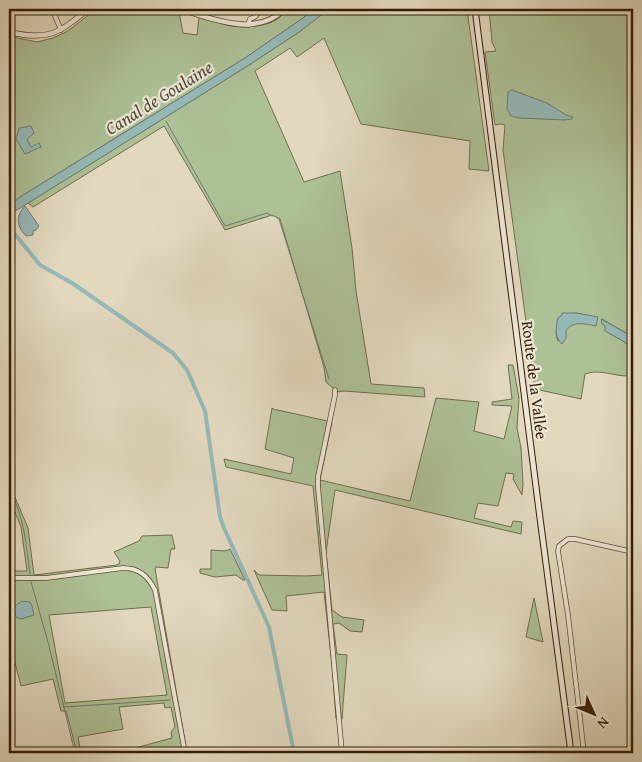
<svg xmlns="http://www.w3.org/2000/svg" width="642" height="762" font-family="'Gentium Book Plus',serif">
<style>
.green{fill:#adc096;stroke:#726e4e;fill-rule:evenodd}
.water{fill:#95b9b7;stroke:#6f7b70}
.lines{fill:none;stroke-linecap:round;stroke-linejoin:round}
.stream{stroke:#6f7b70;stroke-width:1}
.canal{stroke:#95b9b7;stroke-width:4}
.minor-casing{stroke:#624c33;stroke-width:5.5}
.tertiary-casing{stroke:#624c33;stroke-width:6}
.secondary-casing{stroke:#371d05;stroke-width:7}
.minor{stroke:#ece6d5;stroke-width:4}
.tertiary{stroke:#ece6d5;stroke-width:4.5}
.secondary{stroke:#ece6d5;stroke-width:5}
.labels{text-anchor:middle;stroke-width:4.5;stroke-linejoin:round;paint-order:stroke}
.street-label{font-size:16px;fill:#371d05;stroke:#ece6d5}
.water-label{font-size:18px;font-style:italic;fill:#534c3a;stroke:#ece6d5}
</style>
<rect width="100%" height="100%" fill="#e1d8be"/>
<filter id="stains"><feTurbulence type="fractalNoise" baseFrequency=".004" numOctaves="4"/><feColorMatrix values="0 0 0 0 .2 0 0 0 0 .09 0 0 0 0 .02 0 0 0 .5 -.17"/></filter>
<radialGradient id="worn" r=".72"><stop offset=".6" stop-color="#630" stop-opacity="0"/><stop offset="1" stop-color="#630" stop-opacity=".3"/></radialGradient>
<path class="green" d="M96 9H171L179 12 183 33 197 35 199 17 224 23C237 30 264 27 276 20 280 17 284 13 288 9H316L245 58 20 197 9 206V36L37 42 53 38 68 31Z
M329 9H467L489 171 469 169 470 141 361 124 324 38 297 57 290 48 255 71 304 182 340 171 352 248 356 291 371 384 424 388 425 397 344 391 337 392 326 382 324 367 280 219 272 215 225 230 164 126 33 207 28 203 249 65 299 32Z
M489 9H633V337L602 319 605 326 606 331 623 341 633 349V376C628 376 622 376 617 375 606 373 596 370 585 374L581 399 535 389 503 150 505 125 501 124 495 125 485 52 496 51 492 42ZM576 313 598 318 573 324 567 327 558 341 556 334 558 318 562 315Z
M508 365H513L519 398 517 428 521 448 523 484 522 495 513 479 514 474 506 473 498 506 478 503 474 518 511 527 513 521 522 522 521 534 335 490 326 552 332 610 342 617 364 620 362 632 350 631 339 623 333 624 337 654 347 655 342 719H336L332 665 324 592 286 596 287 611 272 610 254 570 259 575 306 576 322 575 313 486 226 467 224 459 291 474 294 458 265 449 272 408 273 409 332 422 320 480 410 501 436 398 479 402 474 431 504 439 512 406 492 405V402L512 399Z
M9 483 28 528 34 575 117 565 119 564 120 561 114 552 139 541 142 536 172 535 175 549H171L168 568 156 567 155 569 187 753H102L123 748 124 751 172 738 171 732 175 727 171 707 165 708 164 703 119 707 123 729 78 737 81 753H77L66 711H61L53 679 21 686 9 639V571H27L21 527 9 497ZM151 607 167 695 65 703 49 615Z
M230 549 245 580H243L236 575 215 577 200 573V569H211V550L225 551Z
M534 598 543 642 526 637Z"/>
<path class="water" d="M316 9H329L299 32 249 65 9 215V206L20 197 245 58Z
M512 90 547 103 566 115 573 117 572 119 564 120 519 118 511 116 507 109 508 92Z
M31 126 34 133 27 139 31 147 39 143 41 147 25 154 16 139 19 128Z
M25 206 39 226 36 230 33 231V235L26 236C17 227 15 216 25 206Z
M562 313H576L598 317 596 326C585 324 573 320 566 331V338L562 344C554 337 556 327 558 318L562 315Z
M601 319 633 337V349L623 341 605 331V326L602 324Z
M22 601 30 602 32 606 34 615 21 619 16 617 14 610 15 606Z"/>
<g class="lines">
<path class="stream" d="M166 121 225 226 267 213 272 216
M277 218 279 219 329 379
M9 488C24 517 26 542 30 574
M31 582 48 642 75 753
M64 707 170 700"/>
<path class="canal" d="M10 209V220L14 233 40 265 72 283 173 353 187 370 205 411 220 517 224 528 269 627 294 753"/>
<g class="minor-casing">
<path id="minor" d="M52 9 61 30
M248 25 250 19C256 17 258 15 257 9
M335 390V395L318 477V487L342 753
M9 578H46L123 568C139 568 148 576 155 590L185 753
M584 753 568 615 558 551 559 546 568 539H575L633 552"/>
</g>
<g class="tertiary-casing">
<path id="tertiary" d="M180 9C213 19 255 38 285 9
M9 32C47 41 59 34 88 9"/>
</g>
<g class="secondary-casing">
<path id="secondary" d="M475 9 540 518 571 753"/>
</g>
<use href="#minor" class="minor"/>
<use href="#tertiary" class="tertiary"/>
<use href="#secondary" class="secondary"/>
</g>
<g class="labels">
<g class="street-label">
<text transform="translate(535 380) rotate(83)" y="6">Route de la Vallée</text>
</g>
<g class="water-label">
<text transform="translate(159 98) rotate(-32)" y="6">Canal de Goulaine</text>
</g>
</g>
<rect width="642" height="762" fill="none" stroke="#e1d8be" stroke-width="30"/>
<rect x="10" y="10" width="622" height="742" fill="none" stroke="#371d05" stroke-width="2.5"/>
<rect x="15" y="15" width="612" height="732" fill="none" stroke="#371d05"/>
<g transform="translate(594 714) rotate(134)" stroke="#ece6d5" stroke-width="4" paint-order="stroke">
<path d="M0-4L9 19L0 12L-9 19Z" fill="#371d05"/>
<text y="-8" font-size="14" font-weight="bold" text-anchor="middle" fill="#371d05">N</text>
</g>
<rect width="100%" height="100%" filter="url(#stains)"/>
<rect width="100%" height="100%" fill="url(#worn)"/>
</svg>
